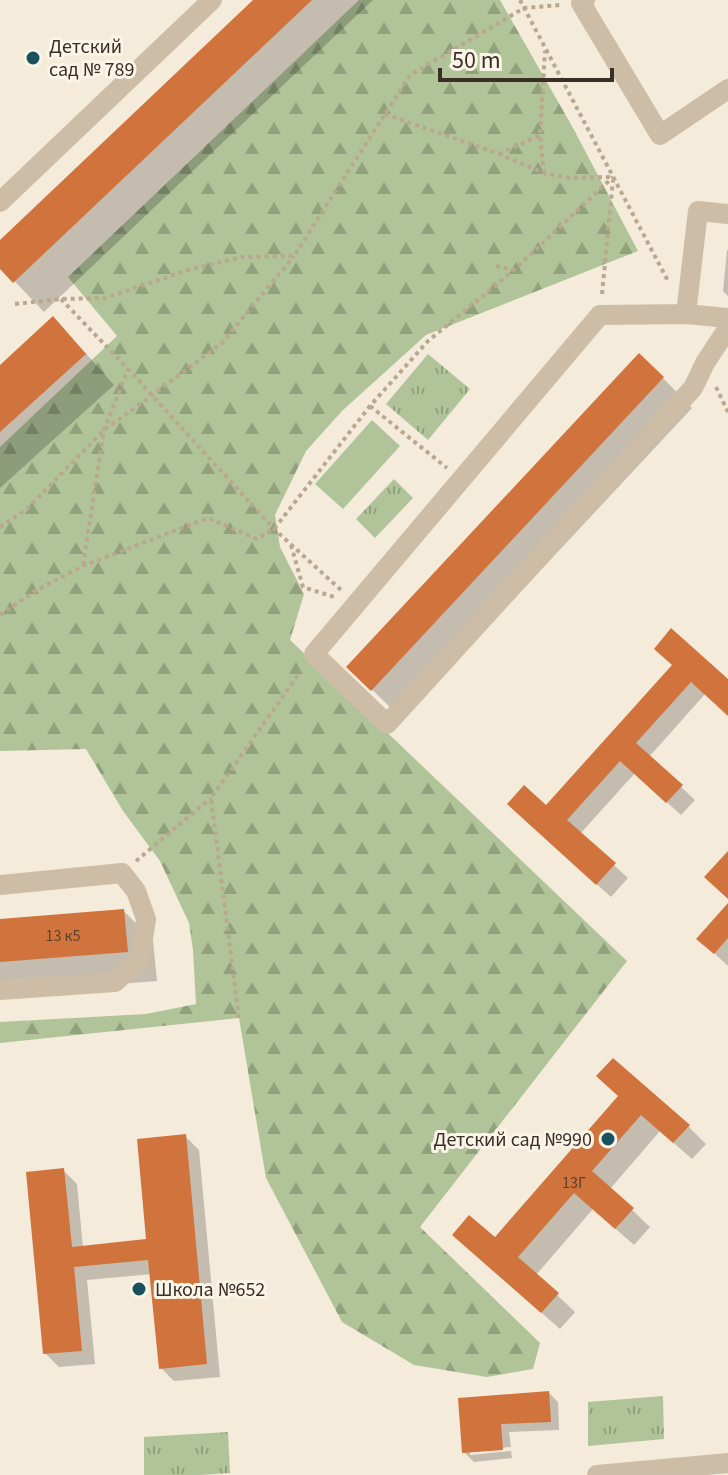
<svg xmlns="http://www.w3.org/2000/svg" width="728" height="1475" font-family="'Source Sans 3',sans-serif">
<style>
.grass{fill:#b1c499}
.forest{fill:url(#forest-firs)}
.park{fill:url(#park-tufts)}
.shadow{fill:#0003}
.building{fill:#d0733d}
.lines{fill:none;stroke-linecap:round;stroke-linejoin:round}
.path{stroke:#b9a790;stroke-width:4;stroke-dasharray:4 4;stroke-linecap:butt}
.minor{stroke:#cdbda6;stroke-width:20}
.poi-dot{fill:#19515e;stroke:#fbf5e8;stroke-width:3}
.labels{text-anchor:middle;stroke-width:6;stroke-linejoin:round;paint-order:stroke}
.number-label{font-size:16px;fill:#5f402c}
.poi-label{font-size:20px;fill:#392f27;stroke:#fbf5e8;text-anchor:start}
</style>
<defs>
<pattern id="forest-firs" width="22" height="20" patternUnits="userSpaceOnUse" patternTransform="scale(2)"><rect width="22" height="20" fill="#b1c499"/><path d="M5 1l3.5 6h-7zM16 11l3.5 6h-7z" fill="#91a07d"/></pattern>
<pattern id="park-tufts" width="24" height="20" patternUnits="userSpaceOnUse" patternTransform="scale(2)"><rect width="24" height="20" fill="#b1c499"/><path d="M3 7l-1-3M5 7V3M7 7l1-3M15 17l-1-3M17 17v-4M19 17l1-3" fill="none" stroke="#91a07d"/></pattern>
</defs>
<rect width="100%" height="100%" fill="#f4ebdb"/>
<path class="grass" d="M372 420 400 446 343 509 315 484Z"/>
<path class="forest" d="M359 0H500L573 128 638 251 426 335 342 411 306 451 275 515 280 547 304 594 290 640 627 961 420 1227 540 1343 533 1369 487 1377 414 1365 342 1322 266 1178 239 1018 0 1043V1022L146 1014 196 1004 193 950 189 923 160 861 123 811 86 749 0 751V447L117 336 68 277Z"/>
<path class="park" d="M428 354 470 389 428 440 386 404Z
M394 479 413 498 375 538 356 519Z
M663 1396 664 1439 588 1446V1402Z
M228 1432 230 1473 200 1475H144V1437Z"/>
<path class="shadow" d="M256 0H373L44 312 0 266V243Z
M727 250H728V296L723 291Z
M53 319 82 349 114 385 0 488V367Z
M663 378 692 408 402 719 349 667Z
M674 666 728 682V715L705 694 649 757 695 800 681 815 635 773 580 834 628 878 611 897 523 818 547 808Z
M728 906V965H727L712 951Z
M124 911 153 941 157 981 0 993V921Z
M620 1097 688 1126 706 1144 692 1159 660 1131 610 1189 650 1227 634 1245 593 1209 536 1275 575 1312 560 1329 454 1235 495 1240Z
M185 1136 199 1150 220 1377 174 1381 161 1368 152 1274 87 1280 95 1364 59 1367 45 1353 63 1170 77 1184 83 1248 149 1241Z
M549 1393 558 1402 559 1430 509 1432 511 1447 470 1451V1455L511 1451 512 1458 474 1462 464 1452 460 1400Z"/>
<path class="building" d="M253 0H312L13 283 0 269V240Z
M53 316 86 354 0 432V365Z
M639 353 664 377 371 691 346 667Z
M671 628 728 679V716L691 682 636 743 683 785 666 803 620 761 567 820 616 863 596 885 507 804 524 785 546 805 672 665 654 649Z
M728 851V899L704 877Z
M728 903V938L714 954 696 939Z
M124 909 128 952 0 962V919Z
M613 1058 690 1125 673 1143 641 1115 592 1171 634 1208 615 1229 574 1193 518 1257 559 1293 541 1313 452 1235 469 1215 495 1237 618 1096 596 1076Z
M186 1134 207 1364 159 1369 148 1260 74 1267 82 1351 43 1354 26 1172 64 1168 72 1247 146 1239 137 1139Z
M549 1391 551 1422 501 1424 503 1450 462 1453 458 1398Z"/>
<g class="lines">
<path class="path" d="M520 0 668 281
M385 114 499 154 544 173 570 178 611 177
M499 154 540 135
M544 173 540 135 545 51
M496 266 514 270
M602 294 613 180
M61 299 128 369 274 529 342 591
M15 304 61 299 105 298 188 270 242 257 294 256 410 75 524 8 560 5
M716 387 728 412
M370 406 447 468
M0 527 27 509 104 430 151 396 222 343 294 256
M291 545 303 587 337 598
M83 565 104 430 128 369
M0 615 35 591 83 566 208 518 257 539 274 529 370 406 428 341 514 270 613 177
M136 861 211 798
M239 1018 211 798 301 671"/>
<path class="minor" d="M585 0 581 3 660 135 728 89
M0 202 212 0
M686 314 698 211 728 214
M728 318 686 314 600 315 314 654 387 724 693 388 705 363 728 328
M0 885 122 873 136 891 146 919 140 960 115 982 0 990
M597 1475 728 1463"/>
</g>
<g class="poi-dot">
<circle cx="33" cy="58" r="8"/>
<circle cx="608" cy="1139" r="8"/>
<circle cx="139" cy="1289" r="8"/>
</g>
<g class="labels">
<g class="number-label">
<text x="63" y="941">13 к5</text>
<text x="574" y="1188">13Г</text>
</g>
<g class="poi-label">
<text x="49" y="53">Детский<tspan x="49" dy="23">сад № 789</tspan></text>
<text x="592" y="1146" text-anchor="end">Детский сад №990</text>
<text x="155" y="1296">Школа №652</text>
</g>
</g>
<path d="M440 68v12h172v-12" fill="none" stroke="#392f27" stroke-width="4"/>
<text x="452" y="68" font-size="24" fill="#392f27" stroke="#fbf5e8" stroke-width="6" paint-order="stroke">50 m</text>
</svg>
